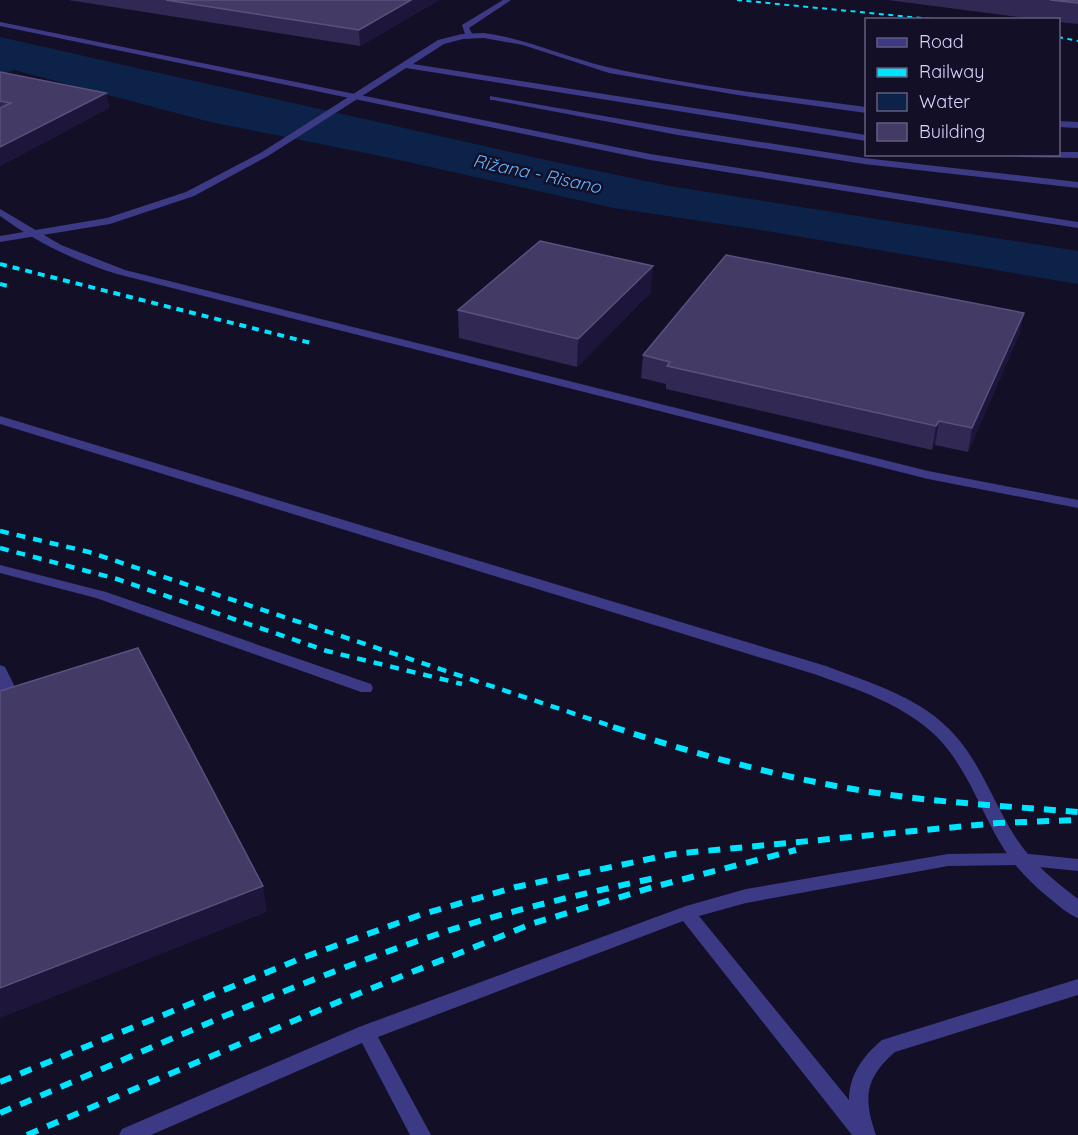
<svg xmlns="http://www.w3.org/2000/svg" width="1078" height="1135" font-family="Quicksand,sans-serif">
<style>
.water{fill:#0c2248}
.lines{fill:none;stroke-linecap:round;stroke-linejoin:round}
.lane{fill:#3d3a85;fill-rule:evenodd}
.street{fill:#3d3a85;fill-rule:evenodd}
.rail-far3{stroke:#00e5ff;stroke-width:2;stroke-dasharray:5 4.5;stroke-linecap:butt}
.rail-far2{stroke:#00e5ff;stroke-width:4;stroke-dasharray:7 6;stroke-linecap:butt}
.rail-far1{stroke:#00e5ff;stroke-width:4.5;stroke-dasharray:9 8;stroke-linecap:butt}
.rail{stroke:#00e5ff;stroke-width:6;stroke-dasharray:12 10;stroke-linecap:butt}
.wall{fill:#312854}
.shaded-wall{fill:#1d163a}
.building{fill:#433a66;stroke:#5a527e;stroke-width:1.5}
.labels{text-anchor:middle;stroke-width:5;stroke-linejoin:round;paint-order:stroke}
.far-water-label{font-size:18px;font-style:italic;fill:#62b6ff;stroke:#130f26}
</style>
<rect width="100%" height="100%" fill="#130f26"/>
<path class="water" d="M0 37 555 162 670 186 1078 251V284L761 230 614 208 395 159 210 122 14 70 7 73 0 72Z"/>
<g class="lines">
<path class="lane" d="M503 0H511L469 28 473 35 466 37 462 25Z
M0 22 650 154 1078 222V228L650 160 0 26Z
M490 96 678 129 864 158 1078 182V188L864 164 678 135 493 100H490Z
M0 209 61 245 125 270 928 471 1078 500V508L928 479 117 274C75 261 36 242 0 216Z
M0 565 106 592 371 684 373 688 371 692H361L96 598 0 573Z
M0 665 5 667 17 691 15 695 0 699Z
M1020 853 1078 859V871L1020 865 948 866 746 903 699 916 849 1100C849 1075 863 1056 882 1040L1078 979V995L895 1052C865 1078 863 1098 876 1135H852L683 921 378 1037 431 1135H410L362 1043 151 1135H119L122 1129 359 1027 686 906 746 889 948 854Z"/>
<path class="street" d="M484 33C527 39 565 57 607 67 692 86 780 96 866 107V113L738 95 609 73 523 45 484 38 463 39 444 44 413 64 866 135V141L406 68 268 156 194 196 110 224 0 242V236L107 218 186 192 262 152 438 40 462 34Z
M1058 121 1078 122V128L1058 127Z
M1058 152H1078V158L1019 157 1015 154H1058Z
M0 416 826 666C868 682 916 696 948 728 980 759 992 801 1016 838 1032 863 1055 881 1078 899V918C1067 914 1057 904 1048 897 1030 882 1014 866 1002 846 980 810 967 767 936 736 903 704 856 689 814 674L0 424Z"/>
<path class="rail-far3" d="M737 0 941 20
M1058 37 1078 41"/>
<path class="rail-far2" d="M0 264 311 343
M0 284 8 286"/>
<path class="rail-far1" d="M0 531 89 552 617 728
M0 548 117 579 327 651 462 684"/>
<path class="rail" d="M613 727C716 761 824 789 932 800 981 805 1030 808 1078 812
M0 1082 302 958 420 915 516 887 673 854 998 823 1078 820
M0 1113C144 1052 286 985 435 935 507 911 581 894 655 878
M27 1135 345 999 534 923 657 886 796 850"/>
</g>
<path class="wall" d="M68 0H439L360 46Z
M888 0H1078V24L1059 22V20H1041Z
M0 72 106 93 109 108 0 166Z
M651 292 577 367 459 338 458 310Z
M1024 313 1019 335 968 452 935 445 932 450 666 389V384L641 378 643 355Z"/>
<path class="shaded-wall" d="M411 0H439L360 46 359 30Z
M106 93 109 108 0 166V147Z
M653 266 651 292 577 367 578 339Z
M1024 313 1019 335 968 452 972 428Z
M939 421 935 445 932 450 936 426Z
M263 886 267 912 0 1018V988Z"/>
<path class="building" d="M166 0H411L359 30Z
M1050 0H1078V3Z
M0 72 106 93 0 147V108L11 103 0 101Z
M540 241 653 266 578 339 458 310Z
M726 255 1024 313 972 428 939 421 936 426 667 366 670 362 643 355Z
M138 648 263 886 0 988V691Z"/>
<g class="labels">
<g class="far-water-label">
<text transform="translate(537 174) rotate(12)" y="6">Rižana - Risano</text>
</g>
</g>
<rect x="865" y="18" width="195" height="138" fill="#130f26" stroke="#625e7d" stroke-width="1.5"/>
<rect x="877" y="38" width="30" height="9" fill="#3d3a85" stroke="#625e7d" stroke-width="1.5"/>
<text x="919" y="48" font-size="18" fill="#d9d4ff">Road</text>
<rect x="877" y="68" width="30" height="9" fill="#00e5ff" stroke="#625e7d" stroke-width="1.5"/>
<text x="919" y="78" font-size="18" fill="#d9d4ff">Railway</text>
<rect x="877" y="93" width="30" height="18" fill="#0c2248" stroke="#625e7d" stroke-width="1.5"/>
<text x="919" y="108" font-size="18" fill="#d9d4ff">Water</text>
<rect x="877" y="123" width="30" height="18" fill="#433a66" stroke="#625e7d" stroke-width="1.5"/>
<text x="919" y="138" font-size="18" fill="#d9d4ff">Building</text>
</svg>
